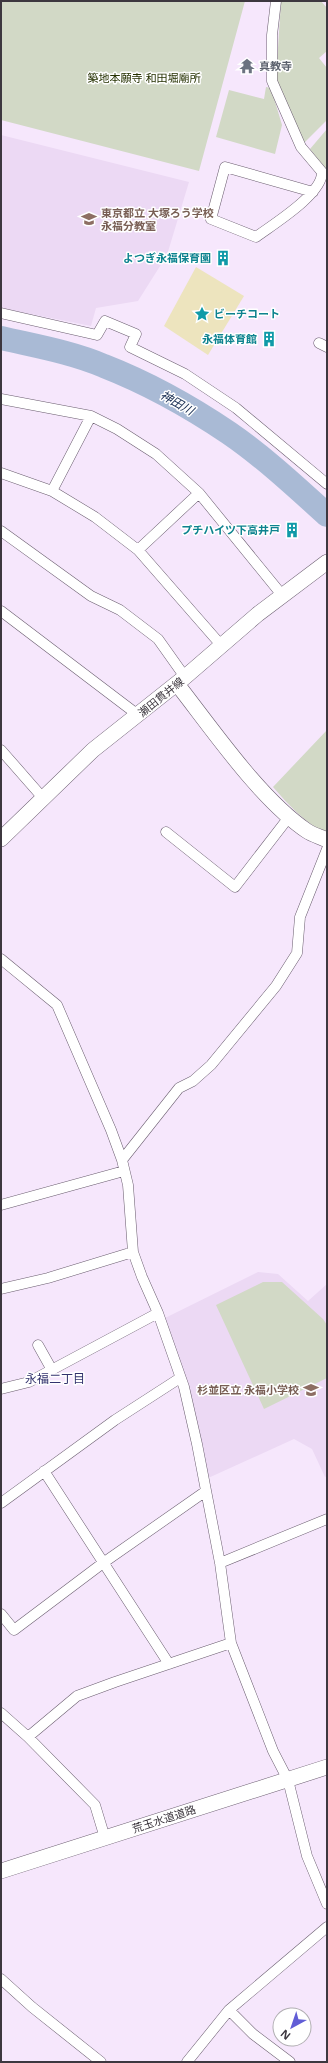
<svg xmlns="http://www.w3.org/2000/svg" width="328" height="2063" font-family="'Open Sans','Noto Sans JP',sans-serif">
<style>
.built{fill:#ecd9f4}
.green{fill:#d2d9c6}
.sand{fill:#ede4be}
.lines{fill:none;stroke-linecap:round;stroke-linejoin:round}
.river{stroke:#a9bad5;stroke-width:24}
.street-casing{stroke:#6a5d6f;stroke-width:11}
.secondary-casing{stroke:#6a5d6f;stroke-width:16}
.street{stroke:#fff;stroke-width:10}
.secondary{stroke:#fff;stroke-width:15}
.labels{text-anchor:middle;stroke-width:3;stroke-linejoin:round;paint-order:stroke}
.worship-label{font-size:11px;font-weight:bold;fill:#5b616d;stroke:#fff;text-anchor:start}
.park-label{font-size:11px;fill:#253100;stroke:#fff}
.education-label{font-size:11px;font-weight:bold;fill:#785e54;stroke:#fff;text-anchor:start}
.culture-label{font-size:11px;font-weight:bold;fill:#0d838f;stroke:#fff;text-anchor:end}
.street-label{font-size:11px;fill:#3d373f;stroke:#fff}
.water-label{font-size:12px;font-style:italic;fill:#142a4f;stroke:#fff}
.neighbourhood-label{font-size:12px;fill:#32326d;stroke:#fff}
</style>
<rect width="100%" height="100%" fill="#f6e7fc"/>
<path class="built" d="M1 135 189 182 167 255 138 301 96 308 91 326 1 308Z
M258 1272 278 1274 308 1301 327 1284V1476L325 1477 312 1449 294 1439 206 1479 161 1320Z"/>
<path class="green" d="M1 1H245L199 171 1 120Z
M281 1H321L327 8V51L319 58 327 68V120L304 143 276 79Z
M266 87 271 88 282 125 275 154 216 137 229 90 264 99Z
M327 129V168L326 170 310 149Z
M327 730V833C304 823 289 805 273 787Z
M263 1282H282L323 1319 327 1325V1378L264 1409 216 1305Z"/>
<path class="sand" d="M196 267 244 296 208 355 164 326Z"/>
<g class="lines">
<path class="river" d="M1 338C35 346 71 352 104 366 145 382 192 408 229 433 264 457 296 487 327 515"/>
<g class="street-casing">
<path id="street" d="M276 1 272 35V81L301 147 322 172C323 194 272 225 256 237L211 219 225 167 313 192
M1 313 97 335 105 321 136 334 130 347 185 374 236 408 327 484
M319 343 327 347
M1 399 91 416 117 429 156 454 199 493 282 595
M1 473 52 491 95 517 138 550 221 645
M52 491 91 416
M1 531 91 596 120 610 158 639 185 677
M138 550 199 493
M1 611 138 715
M1 750 43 798
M166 832 235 887 289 817
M1 959 57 1005 111 1130 122 1160 128 1185 133 1252 142 1277 158 1313 184 1387 197 1444 220 1563 231 1643 273 1751 288 1780 307 1856 327 1904
M122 1160 179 1088 193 1081 211 1065 276 986 297 953 300 917 327 849
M1 1205 124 1171
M1 1289 48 1278 133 1252
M38 1345 52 1370
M1 1389 29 1382 158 1313
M44 1471 169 1664
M1 1503 115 1420 180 1378
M220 1563 327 1519
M1 1614 14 1630 103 1563 206 1491
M1 1713 28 1737 95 1805 105 1838
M28 1737 77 1696 115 1682 231 1643
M1 1979 32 2007 101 2062
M229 2010 253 2034 290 2062
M187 2062 229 2010 327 1927"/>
</g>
<g class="secondary-casing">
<path id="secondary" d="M177 684C213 730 260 799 307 831 313 835 321 837 327 840
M1 839 93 750 185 677 258 614 327 562
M1 1871 327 1767"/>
</g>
<use href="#street" class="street"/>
<use href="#secondary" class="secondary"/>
</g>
<defs>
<g id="temple-bare" transform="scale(1.2)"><path d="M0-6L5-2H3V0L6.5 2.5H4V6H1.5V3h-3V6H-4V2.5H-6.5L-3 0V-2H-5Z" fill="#6b7280" stroke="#fff" stroke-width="2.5" paint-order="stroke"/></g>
<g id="school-bare" transform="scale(1.2)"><path d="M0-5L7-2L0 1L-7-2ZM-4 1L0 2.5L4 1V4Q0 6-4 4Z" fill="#8d6e63" stroke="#fff" stroke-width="2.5" paint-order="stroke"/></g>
<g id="building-bare" transform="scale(1.2)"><path d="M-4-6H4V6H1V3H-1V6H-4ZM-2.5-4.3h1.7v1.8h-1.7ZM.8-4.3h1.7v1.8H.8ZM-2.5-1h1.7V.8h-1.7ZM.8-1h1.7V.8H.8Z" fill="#0f9aa8" stroke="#fff" stroke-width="2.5" paint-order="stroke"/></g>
<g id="sight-bare" transform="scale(1.2)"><path d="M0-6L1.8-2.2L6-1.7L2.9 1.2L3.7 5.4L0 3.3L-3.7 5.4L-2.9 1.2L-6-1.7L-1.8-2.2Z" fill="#0f9aa8" stroke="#fff" stroke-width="2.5" paint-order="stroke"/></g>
</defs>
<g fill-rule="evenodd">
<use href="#temple-bare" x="247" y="66"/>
<use href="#school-bare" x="89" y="219"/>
<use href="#building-bare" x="223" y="258"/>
<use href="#sight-bare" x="202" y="314"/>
<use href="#building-bare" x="269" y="339"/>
<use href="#building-bare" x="292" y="530"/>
<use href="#school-bare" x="311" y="1390"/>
</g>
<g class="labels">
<g class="worship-label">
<text x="259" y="70">真教寺</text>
</g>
<g class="park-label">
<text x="144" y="82">築地本願寺 和田堀廟所</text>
</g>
<g class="education-label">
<text x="101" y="217">東京都立 大塚ろう学校<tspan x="101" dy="13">永福分教室</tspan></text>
<text x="299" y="1394" text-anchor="end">杉並区立 永福小学校</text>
</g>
<g class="culture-label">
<text x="211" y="262">よつぎ永福保育園</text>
<text x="214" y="318" text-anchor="start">ビーチコート</text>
<text x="257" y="343">永福体育館</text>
<text x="280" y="534">プチハイツ下高井戸</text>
</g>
<g class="street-label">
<text transform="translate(161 697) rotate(-39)" y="4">瀬田貫井線</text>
<text transform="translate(164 1819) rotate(-18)" y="4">荒玉水道道路</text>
</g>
<g class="water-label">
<text transform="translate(177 403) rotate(30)" y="4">神田川</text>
</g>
<g class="neighbourhood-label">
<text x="55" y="1383">永福二丁目</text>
</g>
</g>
<rect width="328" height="2063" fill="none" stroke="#3d373f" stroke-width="4"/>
<g transform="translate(292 2027) rotate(220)"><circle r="19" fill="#ffffff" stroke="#b1afb2"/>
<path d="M0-3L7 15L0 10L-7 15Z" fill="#615dd6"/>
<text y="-6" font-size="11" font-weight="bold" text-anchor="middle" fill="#3d373f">N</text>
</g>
</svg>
